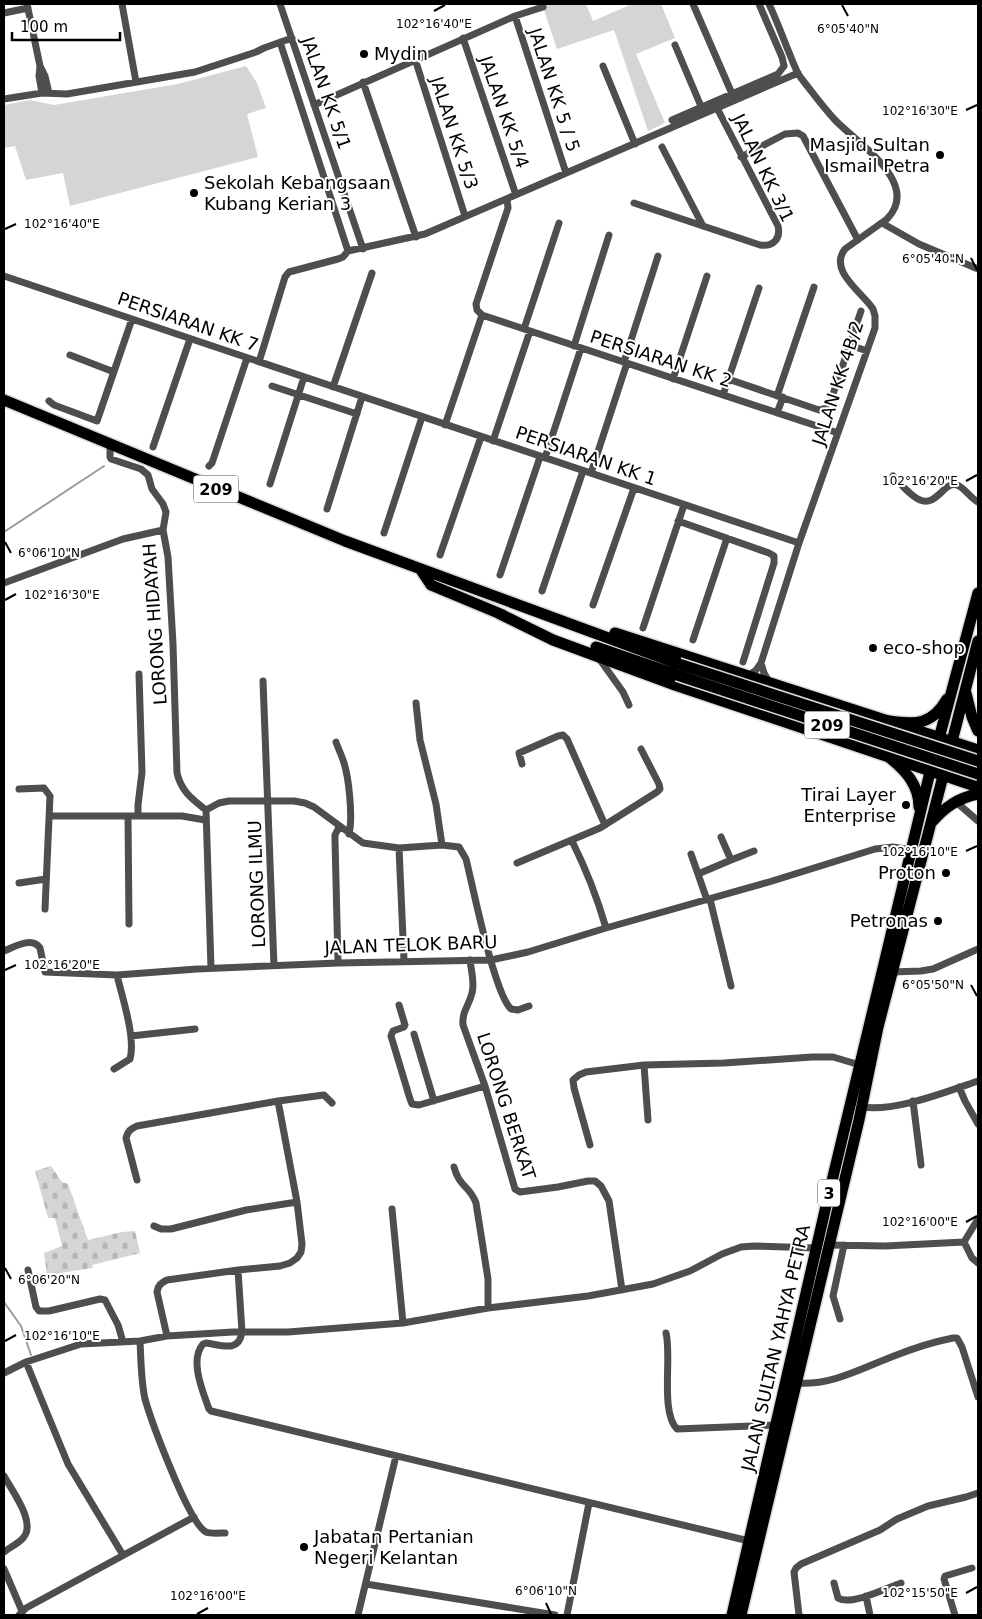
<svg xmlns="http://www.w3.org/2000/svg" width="982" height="1619" font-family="'DejaVu Sans',sans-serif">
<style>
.green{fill:#d5d5d5}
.cemetery{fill:url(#cemetery-stones)}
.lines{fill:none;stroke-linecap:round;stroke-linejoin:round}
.stream{stroke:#9c9c9c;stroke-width:2}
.primary-casing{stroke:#dbdbdb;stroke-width:14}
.trunk-casing{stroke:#dbdbdb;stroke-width:14}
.minor{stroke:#4e4e4e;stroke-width:7}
.primary{stroke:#000;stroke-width:11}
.trunk{stroke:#000;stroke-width:11}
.primary-bridge-casing{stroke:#dbdbdb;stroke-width:14;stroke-linecap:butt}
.primary-bridge{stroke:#000;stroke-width:11}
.ticks{fill:none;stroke:#000;stroke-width:2}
.poi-dot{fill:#000;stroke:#fff;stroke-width:2}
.labels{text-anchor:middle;stroke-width:4;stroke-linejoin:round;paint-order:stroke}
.shield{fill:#fff;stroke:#4c4c4c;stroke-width:1}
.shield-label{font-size:16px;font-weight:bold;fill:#000}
.poi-label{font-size:18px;fill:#000;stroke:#fff;text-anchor:start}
.street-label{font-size:18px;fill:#000;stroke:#fff}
.ticks-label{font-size:12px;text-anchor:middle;fill:#000;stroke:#fff;stroke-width:4;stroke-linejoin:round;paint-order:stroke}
</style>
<defs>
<pattern id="cemetery-stones" width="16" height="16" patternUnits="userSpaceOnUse" patternTransform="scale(1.25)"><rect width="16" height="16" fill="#d5d5d5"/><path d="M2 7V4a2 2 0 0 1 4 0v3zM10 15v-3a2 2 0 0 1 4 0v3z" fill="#b5b5b5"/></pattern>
</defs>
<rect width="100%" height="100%" fill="#fff"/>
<path class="green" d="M542 4H586L593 21 632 4H661L675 38 636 54 665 123 648 131 614 30 557 49Z
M246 66 257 83 266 108 247 114 258 157 70 206 63 173 26 180 15 146 4 148V105L30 100 54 105 178 84Z"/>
<path class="cemetery" d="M51 1166 62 1182 68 1184 88 1240 122 1232 135 1231 140 1253 92 1265 93 1268 47 1275 44 1253 62 1246 55 1218H48L35 1171Z"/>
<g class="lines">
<path class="stream" d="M4 532 104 466
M4 1302 21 1326 31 1355"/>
<g class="primary-casing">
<path id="primary" d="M4 400 345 541 679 664
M421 570 431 585 503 615
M498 613 553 640 675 685 978 787
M615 633 978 750
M596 647 677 675"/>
</g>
<g class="trunk-casing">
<path id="trunk" d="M966 693 972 717 978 731
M889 721C916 725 932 725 947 699
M890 758C906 771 919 785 919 807
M932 822C945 807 958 798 978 794
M732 1615 826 1206 930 772 978 593
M741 1615 859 1120 878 1027 978 641"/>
</g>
<path class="minor" d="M27 4 40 66 45 76 49 93
M122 4 136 82
M280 4 363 249
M693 4 733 96
M759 4 782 57 784 66
M4 13 28 8
M515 16 566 173
M463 38 516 195
M280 42 348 251
M675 45 703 111
M415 59 465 216
M40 66 39 76 42 93
M603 66 635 144
M363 82 416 237
M4 99 42 93 67 94 195 72 256 52 264 48 292 38
M314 105 515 16 543 7
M672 120 778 74 784 66
M662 147 703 226
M741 157 785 134 798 133 803 136 858 240
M507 199 508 208 476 304 477 310 482 315 838 433
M634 203 760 245C773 247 781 239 778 226L717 108
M882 223 919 244 978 269
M4 276 799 543
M524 329 559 223
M850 345 867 351
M574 346 609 235
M70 355 114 372
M259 362 285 277 289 272 338 259 343 257 348 251 425 234 798 73
M624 362 658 256
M673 379 707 276
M728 379 819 410 826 408 830 403 861 311
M272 386 357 414
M333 387 372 273
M723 395 759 288
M777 396 814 287
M49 401 54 405 97 421 132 319
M777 413 783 397
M445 425 482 315
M493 441 530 331
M110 445V457L111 459 141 469 148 475 152 489 163 504 166 512 163 530 168 557 173 644 177 773C181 791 192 799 206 810
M153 447 190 339
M545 458 581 348
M209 466 212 463 247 358
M591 473 627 363
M893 476C901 484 910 496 920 500 937 507 945 480 957 485 965 488 970 498 978 502
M270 484 304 377
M327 509 362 397
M678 521 769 553 774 556V563L743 662
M384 533 422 417
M440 555 481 437
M500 575 540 457
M4 583 123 539 163 530
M542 591 583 471
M593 605 634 488
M643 628 684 505
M693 640 727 538
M598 657 623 692 629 705
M761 663 764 673 769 682
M748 676 756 670 761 663 799 543 875 328V316L873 309C862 292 828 271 845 249L887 219C922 183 857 143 835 120 823 107 812 92 801 78 795 70 792 59 788 50 782 35 776 19 769 4
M263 681 274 966
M416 703 420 740 436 804 442 845
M336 742C338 748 341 754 343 760 349 776 353 818 349 834
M522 764 519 753 558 736 563 735 567 739 605 825
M19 789 44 788 50 796 45 909
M955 801 978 821
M206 810 219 803 229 801H294L305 803 314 807 363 843 399 848 442 845 459 847 466 859C473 887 494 993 511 1009L518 1010 529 1006
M206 810 211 968
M50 816H182L205 820
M128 816 129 924
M138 816V805L142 772 139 674
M572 841C586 869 597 897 606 928
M399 848 404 961
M691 854 698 874
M731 860 754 851
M517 863 600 828 657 792 660 789 659 784 641 749
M19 883 46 879
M710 899 731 986
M707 900 698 874 731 860 721 837
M4 951C14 947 32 936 40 948L45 972 117 975 197 969 338 963 491 960 528 952 606 928 769 882 875 849 893 847 912 850
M470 960C471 970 475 982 472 993 469 1006 462 1010 463 1025L485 1086 515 1189 520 1192 558 1187 588 1181H595L601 1186 609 1201 622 1290
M338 963 335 840V835L339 827
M892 972 921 971 933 969 978 949
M399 1005 405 1025 404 1027 393 1031 391 1036 410 1099 412 1104 419 1105 485 1086
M414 1034 434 1101
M131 1036 195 1029
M644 1065 648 1120
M114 1069 130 1059C136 1038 122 997 117 975
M959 1087 965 1101 978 1124
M913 1101 921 1165
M862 1107C895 1112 946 1092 978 1081
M590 1145 574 1088 573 1080 579 1075 586 1072 644 1065 724 1063 812 1057H833L860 1065
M454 1167C459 1187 470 1186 476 1203L488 1279V1308
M137 1180 126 1138C128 1131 130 1129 137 1126L278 1101
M392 1209 403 1323
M154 1226 161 1229H171L246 1210 297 1202
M964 1242 972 1258 978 1263
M829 1245 885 1246 964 1242 978 1219
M28 1270 36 1307 39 1311H49L100 1299 105 1300 118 1325 123 1342
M238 1270 242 1332C239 1353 222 1345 206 1343L203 1344C189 1360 203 1392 209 1409L211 1411 749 1541
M840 1319 833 1296 844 1245
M666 1333C672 1356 660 1412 677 1429L776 1425
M167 1336 157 1292C158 1285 161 1283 167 1280L238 1270 280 1266 290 1263 297 1258 301 1252 302 1244 297 1202 278 1101 324 1095 332 1103
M140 1341C141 1360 141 1381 145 1399 151 1420 189 1524 206 1532 211 1534 220 1533 225 1533
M26 1362 68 1464 123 1555
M4 1373 26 1362 81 1344 140 1341 167 1336 233 1332H288L403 1323 488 1308 588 1296 653 1284 690 1271 722 1254 741 1247 754 1246 817 1248
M796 1383C831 1386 862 1368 894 1356 914 1348 933 1342 953 1338H957L962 1347 978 1397
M4 1476C12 1491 37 1523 23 1538 18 1544 10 1547 4 1552
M4 1569 22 1611
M834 1583 838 1598C851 1606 887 1588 901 1583
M366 1584 555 1615
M866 1596 870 1615
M19 1615 26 1608 194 1517
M358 1615 396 1456
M567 1615 589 1503
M799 1615 794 1572 796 1568 801 1564 880 1530 897 1519 928 1506 966 1497 978 1493
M955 1615 944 1579 945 1576 972 1568"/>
<use href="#primary" class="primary"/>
<use href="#trunk" class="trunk"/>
<g class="primary-bridge-casing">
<path id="primary-bridge" d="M679 664 978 761
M677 675 978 774"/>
</g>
<use href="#primary-bridge" class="primary-bridge"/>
</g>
<path class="ticks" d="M842 5 848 16M434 11 445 5M966 110 977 105M5 229 16 224M971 258 977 270M966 481 977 475M5 542 11 553M5 600 16 594M966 851 977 846M5 970 16 965M971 985 977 996M966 1222 977 1216M5 1268 11 1279M5 1341 16 1335M966 1593 977 1587M546 1603 551 1614M197 1614 208 1608"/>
<g class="poi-dot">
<circle cx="364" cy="54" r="5"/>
<circle cx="940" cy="155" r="5"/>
<circle cx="194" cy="193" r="5"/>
<circle cx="873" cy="648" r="5"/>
<circle cx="906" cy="805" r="5"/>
<circle cx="946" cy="873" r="5"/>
<circle cx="938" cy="921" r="5"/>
<circle cx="304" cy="1547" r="5"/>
</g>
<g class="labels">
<g class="shield">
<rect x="193.5" y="475.5" width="45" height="27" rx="4"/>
<rect x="804.5" y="711.5" width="45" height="27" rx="4"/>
<rect x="818" y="1179.5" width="22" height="27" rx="4"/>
</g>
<g class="shield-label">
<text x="216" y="495">209</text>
<text x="827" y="731">209</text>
<text x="829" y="1199">3</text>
</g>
<g class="poi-label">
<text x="374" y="60">Mydin</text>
<text x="930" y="151" text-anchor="end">Masjid Sultan<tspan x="930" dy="21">Ismail Petra</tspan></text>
<text x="204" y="189">Sekolah Kebangsaan<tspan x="204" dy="21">Kubang Kerian 3</tspan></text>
<text x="883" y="654">eco-shop</text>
<text x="896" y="801" text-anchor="end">Tirai Layer<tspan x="896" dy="21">Enterprise</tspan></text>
<text x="936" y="879" text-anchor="end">Proton</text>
<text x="928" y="927" text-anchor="end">Petronas</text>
<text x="314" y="1543">Jabatan Pertanian<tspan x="314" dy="21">Negeri Kelantan</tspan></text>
</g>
<g class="street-label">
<text transform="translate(554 90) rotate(72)" y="6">JALAN KK 5 / 5</text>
<text transform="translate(326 93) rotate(71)" y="6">JALAN KK 5/1</text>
<text transform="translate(504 112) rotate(71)" y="6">JALAN KK 5/4</text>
<text transform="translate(454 133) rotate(72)" y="6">JALAN KK 5/3</text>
<text transform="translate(763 168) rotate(64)" y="6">JALAN KK 3/1</text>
<text transform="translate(188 322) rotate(19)" y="6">PERSIARAN KK 7</text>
<text transform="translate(661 359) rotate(18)" y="6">PERSIARAN KK 2</text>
<text transform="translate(838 383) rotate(-72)" y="6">JALAN KK 4B/2</text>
<text transform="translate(586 456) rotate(19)" y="6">PERSIARAN KK 1</text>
<text transform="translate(155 624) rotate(-94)" y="6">LORONG HIDAYAH</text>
<text transform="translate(257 884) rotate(-92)" y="6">LORONG ILMU</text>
<text transform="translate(411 945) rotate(-2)" y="6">JALAN TELOK BARU</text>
<text transform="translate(506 1106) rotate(72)" y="6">LORONG BERKAT</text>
<text transform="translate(776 1348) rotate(-77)" y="6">JALAN SULTAN YAHYA PETRA</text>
</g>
</g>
<g class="ticks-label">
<text x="434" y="28">102°16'40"E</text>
<text x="848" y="33">6°05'40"N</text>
<text x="920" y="115">102°16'30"E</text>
<text x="62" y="228">102°16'40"E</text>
<text x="933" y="263">6°05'40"N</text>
<text x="920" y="485">102°16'20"E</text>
<text x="49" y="557">6°06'10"N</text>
<text x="62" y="599">102°16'30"E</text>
<text x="920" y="856">102°16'10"E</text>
<text x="62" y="969">102°16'20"E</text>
<text x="933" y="989">6°05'50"N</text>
<text x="920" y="1226">102°16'00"E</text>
<text x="49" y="1284">6°06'20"N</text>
<text x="62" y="1340">102°16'10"E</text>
<text x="546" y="1595">6°06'10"N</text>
<text x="920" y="1597">102°15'50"E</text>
<text x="208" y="1600">102°16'00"E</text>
</g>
<rect width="982" height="1619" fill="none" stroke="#000000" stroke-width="10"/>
<path d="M12 32v8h108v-8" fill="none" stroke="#000000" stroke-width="2.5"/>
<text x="20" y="32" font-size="15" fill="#000000" stroke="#ffffff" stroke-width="4" paint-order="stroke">100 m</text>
</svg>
